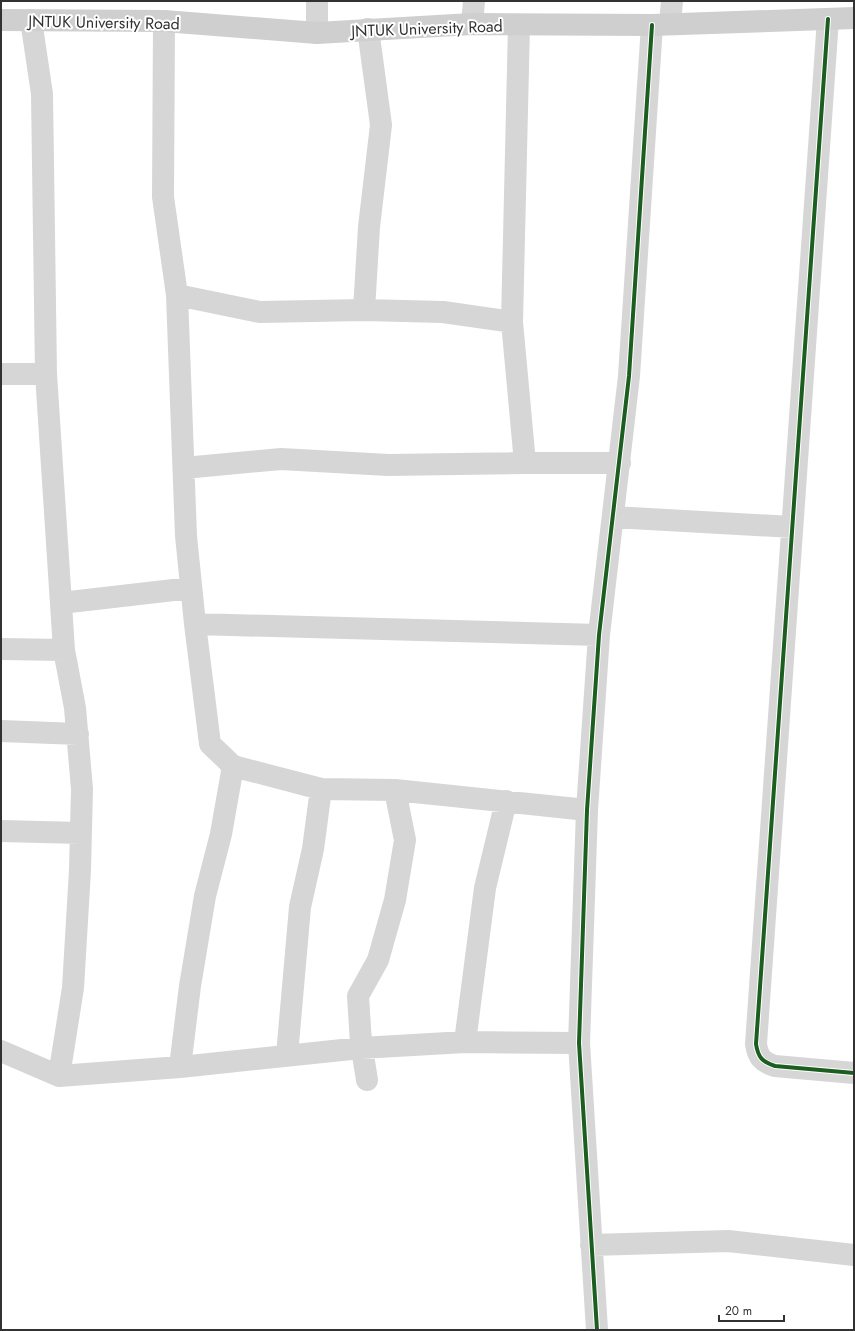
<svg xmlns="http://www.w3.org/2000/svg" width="855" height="1331" font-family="Jost,sans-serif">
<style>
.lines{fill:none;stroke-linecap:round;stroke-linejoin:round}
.street{stroke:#d6d6d6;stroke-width:22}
.secondary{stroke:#cfcfcf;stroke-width:22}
.cycleway-casing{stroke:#fff;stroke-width:6}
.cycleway{stroke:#1b5e20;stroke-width:4}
.labels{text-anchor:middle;stroke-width:4;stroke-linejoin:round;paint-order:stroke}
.street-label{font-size:16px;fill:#323232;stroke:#fff}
</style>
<rect width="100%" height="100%" fill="#fff"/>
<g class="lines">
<path class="street" d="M828 19 756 1044C758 1057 762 1062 775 1066L854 1073
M164 21 163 197 177 295 186 536 195 624 210 744 233 766 321 789 395 790 587 810
M670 23 672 1
M472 24 474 1
M368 29 381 125 369 227 364 310 443 312 512 322 525 463
M317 33V1
M177 295 260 312 364 310
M512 322 519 25
M1 374H46
M184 468 281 459 388 465 525 463H620
M613 517 792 527
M61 603 191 588
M195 624 599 635
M1 649 64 650 46 374 42 94 31 20
M1 731 78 734
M1 831 81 833
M465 1042 485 888 506 801
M1 1051 59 1076 180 1067 361 1048 465 1042 579 1043
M287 1055 300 907 313 849 321 789
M180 1067 190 986 205 896 221 834 233 766
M59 1076 73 988 80 870 82 789 75 708 64 650
M367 1080 361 1043 358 996 378 960 395 900 405 840 395 790
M591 1245 728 1241 854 1255
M597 1330 579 1043 587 810 599 635 629 376 652 25"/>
<path class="secondary" d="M1 20 164 21 317 33 472 24 652 25 854 18"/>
<g class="cycleway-casing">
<path id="cycleway" d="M828 19 756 1044C758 1057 762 1062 775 1066L854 1073
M597 1330 579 1043 587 810 599 635 629 376 652 25"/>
</g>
<use href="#cycleway" class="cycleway"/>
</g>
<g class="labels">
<g class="street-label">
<text transform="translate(104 22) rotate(1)" y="6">JNTUK University Road</text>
<text transform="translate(427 28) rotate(-2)" y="6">JNTUK University Road</text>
</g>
</g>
<rect width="855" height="1331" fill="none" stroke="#323232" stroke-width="4"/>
<path d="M719 1315v6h65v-6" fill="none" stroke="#323232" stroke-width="2"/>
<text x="725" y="1315" font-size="12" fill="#323232" stroke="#ffffff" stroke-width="3" paint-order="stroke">20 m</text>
</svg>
